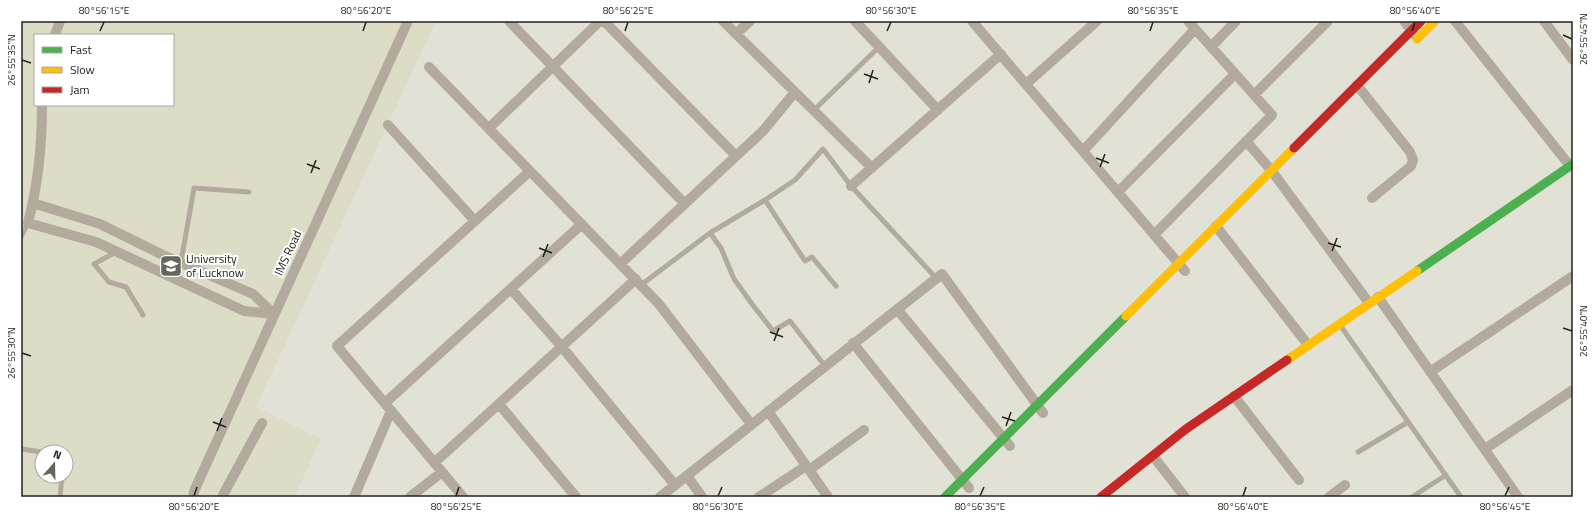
<svg xmlns="http://www.w3.org/2000/svg" width="1594" height="518" font-family="'Titillium Web',sans-serif">
<style>
.built{fill:#dddcc7;fill-rule:evenodd}
.lines{fill:none;stroke-linecap:round;stroke-linejoin:round}
.lane{stroke:#b1aa9d;stroke-width:5}
.street{stroke:#b1aa9d;stroke-width:10}
.fast{stroke:#4caf50;stroke-width:9}
.slow{stroke:#ffc107;stroke-width:9}
.jam{stroke:#c62828;stroke-width:9}
.ticks{fill:none;stroke:#23231b;stroke-width:1.5}
.labels{text-anchor:middle;stroke-width:4;stroke-linejoin:round;paint-order:stroke}
.street-label{font-size:12px;fill:#23231b;stroke:#fff}
.poi-label{font-size:12px;fill:#23231b;stroke:#fff;text-anchor:start}
.neatline{fill:none;stroke:#23231b;stroke-width:1.5}
.ticks-label{font-size:10px;text-anchor:middle;fill:#23231b}
</style>
<rect width="100%" height="100%" fill="#e2e1d5"/>
<path class="built" d="M21 21H436L256 407 321 439 294 497H21ZM35 35H173V105H35ZM42 452H66V476H42Z"/>
<g class="lines">
<path class="lane" d="M814 110 879 47
M765 200 805 261 812 257 836 286
M710 233 721 248 734 279 752 304 773 331 790 321 825 366
M21 237 28 223
M116 252 94 264 109 282 126 287 143 315
M181 262 194 188 249 192
M641 285 710 233 765 200 795 180 823 149 851 186 936 278
M1340 325 1461 497
M21 449 42 452
M1358 452 1408 422
M60 497 62 476
M1412 497 1446 475"/>
<path class="street" d="M509 21 685 204
M604 21 736 156
M723 21 872 168
M855 21 938 110
M972 21 1185 271
M1404 21 1415 35
M1455 21 1570 166
M1544 21 1573 60
M736 34 750 21
M55 35 60 21
M1211 47 1236 21
M429 67 659 304 751 424
M1026 84 1097 21
M1357 85 1403 143 1410 152 1413 160 1411 166 1372 198
M1254 95 1328 21
M42 105C42 144 38 185 28 223L96 242 244 311 274 314
M388 125 475 221
M489 128 600 21
M1246 141 1271 170 1369 303
M1083 151 1195 29
M851 186 1001 54
M1118 192 1235 74
M33 203 100 224 163 255 253 294 274 314
M1216 226 1308 345
M1154 235 1272 115 1188 21
M620 264 763 131 795 92
M511 289 562 347 675 485
M1378 297 1518 497
M897 309 1010 446
M853 343 969 488
M1430 372 1573 276
M1234 396 1299 480
M385 403 582 224
M499 404 576 497
M768 411 828 497
M1485 449 1573 390
M1153 456 1185 497
M434 463 636 279
M809 470 864 430
M687 476 702 497
M193 497 195 489 408 21
M224 497 223 495 262 423
M354 497 391 411
M410 497 442 472
M463 497 337 346 530 171
M660 497 942 274 1043 413
M759 497 806 466
M1329 497 1345 485"/>
<path class="fast" d="M1417 271 1573 164
M945 497 1126 316"/>
<path class="slow" d="M1417 39 1435 21
M1126 316 1294 148
M1287 360 1417 271"/>
<path class="jam" d="M1294 148 1421 21
M1101 497 1186 429 1287 360"/>
</g>
<path class="ticks" d="M100 31 104 22M363 31 366 22M625 31 628 22M887 31 891 22M1150 31 1153 22M1412 31 1415 22M1563 35 1572 39M22 60 31 63M864 74 878 79M869 83 873 70M1096 158 1109 163M307 164 320 169M1100 167 1105 154M311 173 316 160M1328 243 1341 247M539 248 552 253M1332 251 1337 238M543 257 548 244M1563 328 1572 331M770 332 783 337M774 341 779 328M22 353 31 356M1002 417 1015 421M213 422 226 427M1006 426 1011 412M217 431 222 418M194 496 197 487M456 496 459 487M718 496 722 487M980 496 984 487M1243 496 1246 487M1505 496 1509 487"/>
<defs>
<g id="university-square" transform="scale(1.15)"><rect x="-9" y="-9" width="18" height="18" rx="4" fill="#66665c" stroke="#fff"/><path d="M0-5L7-2L0 1L-7-2ZM-4 1L0 2.5L4 1V4Q0 6-4 4Z" fill="#fff"/></g>
</defs>
<g fill-rule="evenodd">
<use href="#university-square" x="171" y="266"/>
</g>
<g class="labels">
<g class="street-label">
<text transform="translate(288 253) rotate(-65)" y="4">IMS Road</text>
</g>
<g class="poi-label">
<text x="186" y="263">University<tspan x="186" dy="14">of Lucknow</tspan></text>
</g>
</g>
<rect width="1594" height="518" fill="none" stroke="#ffffff" stroke-width="44"/>
<rect x="34" y="34" width="140" height="72" fill="#ffffff" stroke="#a7a7a4"/>
<rect x="42" y="47" width="20" height="6" fill="#4caf50" stroke="#a7a7a4"/>
<text x="70" y="54" font-size="12" fill="#23231b">Fast</text>
<rect x="42" y="67" width="20" height="6" fill="#ffc107" stroke="#a7a7a4"/>
<text x="70" y="74" font-size="12" fill="#23231b">Slow</text>
<rect x="42" y="87" width="20" height="6" fill="#c62828" stroke="#a7a7a4"/>
<text x="70" y="94" font-size="12" fill="#23231b">Jam</text>
<g transform="translate(54 464) rotate(20)"><circle r="19" fill="#ffffff" stroke="#a7a7a4"/>
<path d="M0-3L7 15L0 10L-7 15Z" fill="#66665c"/>
<text y="-6" font-size="11" font-weight="bold" text-anchor="middle" fill="#23231b">N</text>
</g>
<rect x="22" y="22" width="1550" height="474" class="neatline"/>
<g class="ticks-label">
<text x="104" y="14">80°56'15"E</text>
<text x="366" y="14">80°56'20"E</text>
<text x="628" y="14">80°56'25"E</text>
<text x="891" y="14">80°56'30"E</text>
<text x="1153" y="14">80°56'35"E</text>
<text x="1415" y="14">80°56'40"E</text>
<text transform="translate(1583 39) rotate(-90)" y="4">26°55'45"N</text>
<text transform="translate(11 60) rotate(-90)" y="4">26°55'35"N</text>
<text transform="translate(1583 331) rotate(-90)" y="4">26°55'40"N</text>
<text transform="translate(11 353) rotate(-90)" y="4">26°55'30"N</text>
<text x="194" y="510">80°56'20"E</text>
<text x="456" y="510">80°56'25"E</text>
<text x="718" y="510">80°56'30"E</text>
<text x="980" y="510">80°56'35"E</text>
<text x="1243" y="510">80°56'40"E</text>
<text x="1505" y="510">80°56'45"E</text>
</g>
</svg>
